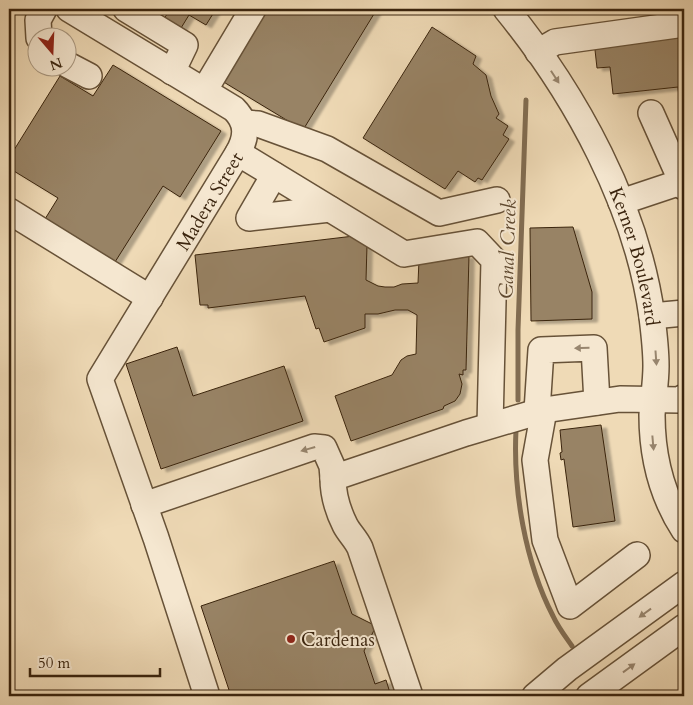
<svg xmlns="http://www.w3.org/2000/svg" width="693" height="705" font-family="Cardo,serif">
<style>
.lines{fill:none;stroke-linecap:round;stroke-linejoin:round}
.stream{stroke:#816c51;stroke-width:5}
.building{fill:#988365;stroke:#3a240e;filter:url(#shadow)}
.minor-casing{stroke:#675238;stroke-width:28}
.minor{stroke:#f5e7d0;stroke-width:25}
.oneway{fill:#98866f}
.poi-dot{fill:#8f2418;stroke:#f5e7d0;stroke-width:2}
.labels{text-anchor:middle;stroke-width:4;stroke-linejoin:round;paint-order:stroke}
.street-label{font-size:19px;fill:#3a240e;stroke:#f5e7d0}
.poi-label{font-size:19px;fill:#3a240e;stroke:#f5e7d0;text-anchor:start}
.water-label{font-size:20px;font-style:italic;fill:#5e482f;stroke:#f5e7d0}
</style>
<defs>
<filter id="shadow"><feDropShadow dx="5.5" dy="3" stdDeviation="1" flood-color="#0004"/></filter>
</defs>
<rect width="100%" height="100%" fill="#efdab6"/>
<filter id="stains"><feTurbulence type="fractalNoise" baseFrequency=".004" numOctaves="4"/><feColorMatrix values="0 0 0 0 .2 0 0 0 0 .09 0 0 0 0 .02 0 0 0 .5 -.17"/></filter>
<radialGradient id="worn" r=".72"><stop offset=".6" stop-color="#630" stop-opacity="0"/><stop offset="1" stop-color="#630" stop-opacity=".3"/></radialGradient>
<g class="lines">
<path class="stream" d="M518 400V330L526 100
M516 430C513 490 525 562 553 616 558 627 565 636 572 646"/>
</g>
<path class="building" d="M170 9H216L206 25 189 15 181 28 164 19Z
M266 9H377L303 130 222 81Z
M432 27 476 56 473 64 486 75 491 96 499 114 496 118 508 126 503 135 509 139 482 180 478 178 475 182 458 171 445 189 363 138Z
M684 31V144L678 87 613 94 610 67 597 68 594 41Z
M113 65 221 131 180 197 163 186 115 262 45 219 58 198 9 168V158L60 76 93 96Z
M573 227 592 292V319L531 321 530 228Z
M354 236 367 245 366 280 378 286 385 287H394L402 284 418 283 419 260 469 255 466 370H463V375L459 374 462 384 460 394 455 401 444 406 443 409 351 441 335 396 392 375 401 360 407 356 416 354 417 315 408 310H395L378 314H365V328L324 342 319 328 316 329 305 296 208 308V305H200L195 255Z
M177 347 193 396 284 366 303 421 161 469 126 364Z
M601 425 615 521 573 527 564 459 561 460 560 453 562 452 560 430Z
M334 561 352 614 376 626 364 651 375 684 386 680 391 696H231L201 606Z"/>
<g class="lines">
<g class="minor-casing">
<g id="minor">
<path d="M69 9 234 109C248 123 247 137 238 153L100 379 156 538 207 696"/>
<path d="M126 9 185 45 172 72"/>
<path id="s1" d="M506 9C576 95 637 206 652 317 654 333 656 350 656 366 656 383 653 399 652 415 652 457 662 496 684 530"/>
<path d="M39 38 38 20 44 9"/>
<path d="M538 52 555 42 684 24"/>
<path d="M68 65 89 76"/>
<path d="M204 91 253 9"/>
<path d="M651 113 684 187"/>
<path d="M244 123 258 124 327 149 439 213 497 200"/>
<path d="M238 153 404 254 477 242 494 260 490 425"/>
<path d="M274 175 249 218 330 209"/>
<path d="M621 202 684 181"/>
<path d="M9 211 150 298"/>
<path d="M652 316 684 313"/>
<path d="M544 410 535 460 545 540 570 606 637 555"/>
<path d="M537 411 541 350 594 348 597 402"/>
<path d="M144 505 314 447 324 448 332 466 333 478"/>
<path d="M410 696 360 548C356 539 349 533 345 525 338 511 333 493 333 478L466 433 544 410 620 399 680 400 684 397"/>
<path d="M535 696 567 669 684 584"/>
<path d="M589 696 684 627"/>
</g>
</g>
<use href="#minor" class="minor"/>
</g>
<defs><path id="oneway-solid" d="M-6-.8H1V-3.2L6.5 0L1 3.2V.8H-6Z" transform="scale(1.25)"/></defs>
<g class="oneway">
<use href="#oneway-solid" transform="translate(555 77) rotate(57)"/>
<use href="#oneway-solid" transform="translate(582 348) rotate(178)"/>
<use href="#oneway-solid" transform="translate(656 358) rotate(86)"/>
<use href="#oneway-solid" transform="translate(653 443) rotate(85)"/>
<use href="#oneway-solid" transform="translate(308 449) rotate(164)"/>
<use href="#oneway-solid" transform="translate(645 613) rotate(144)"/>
<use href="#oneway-solid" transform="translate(629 668) rotate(-36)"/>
</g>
<circle class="poi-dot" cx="291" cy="639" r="5"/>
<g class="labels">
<g class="street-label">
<text transform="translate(209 201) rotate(-59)" y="7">Madera Street</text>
<text dy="7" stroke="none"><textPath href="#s1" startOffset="282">Kerner Boulevard</textPath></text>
</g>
<g class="poi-label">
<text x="301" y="646">Cardenas</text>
</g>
<g class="water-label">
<text transform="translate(507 249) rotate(-88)" y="7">Canal Creek</text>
</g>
</g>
<rect width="693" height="705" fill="none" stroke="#efdab6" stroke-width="30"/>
<rect x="10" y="10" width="673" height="685" fill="none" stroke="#3a240e" stroke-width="2.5"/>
<rect x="15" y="15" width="663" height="675" fill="none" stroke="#3a240e"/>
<g transform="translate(52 52) rotate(161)"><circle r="24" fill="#f5e7d0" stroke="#aa9982"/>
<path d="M0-4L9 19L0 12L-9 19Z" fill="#8f2418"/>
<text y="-8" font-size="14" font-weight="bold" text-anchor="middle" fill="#3a240e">N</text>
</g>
<path d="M30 668v8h130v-8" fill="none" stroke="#3a240e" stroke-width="2.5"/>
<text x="38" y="668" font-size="15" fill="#3a240e" stroke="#f5e7d0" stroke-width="4" paint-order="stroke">50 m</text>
<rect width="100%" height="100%" filter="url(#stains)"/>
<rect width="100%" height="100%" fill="url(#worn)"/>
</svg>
